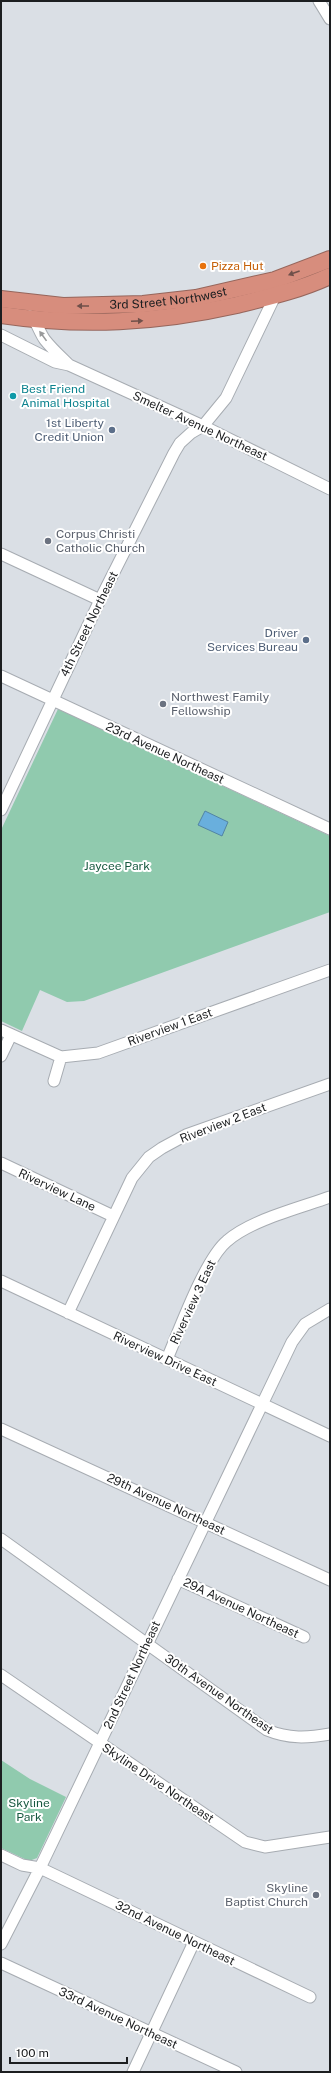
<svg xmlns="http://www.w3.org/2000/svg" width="331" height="2073" font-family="'Public Sans',sans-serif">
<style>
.green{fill:#90caae}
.water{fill:#69afdd;stroke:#5284a4}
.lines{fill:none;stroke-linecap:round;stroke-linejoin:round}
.minor-casing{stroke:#a7acb2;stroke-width:13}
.highway-casing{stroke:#96665c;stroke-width:18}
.minor{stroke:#fff;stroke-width:11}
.highway{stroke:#d78d7d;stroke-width:16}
.oneway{fill:#70504a}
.oneway2{fill:#999a9b}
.food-dot{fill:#e8710a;stroke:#fff;stroke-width:1.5}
.culture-dot{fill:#0f9aa8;stroke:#fff;stroke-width:1.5}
.service-dot{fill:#5c6f8a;stroke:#fff;stroke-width:1.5}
.worship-dot{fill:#6b7280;stroke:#fff;stroke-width:1.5}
.labels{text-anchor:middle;stroke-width:4;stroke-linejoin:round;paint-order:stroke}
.food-label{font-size:12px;fill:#c56008;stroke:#fff;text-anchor:start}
.street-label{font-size:12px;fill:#1c1e20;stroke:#fff}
.culture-label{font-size:12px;fill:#0d838f;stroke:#fff;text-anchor:start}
.service-label{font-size:12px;fill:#4e5e75;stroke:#fff;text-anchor:end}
.worship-label{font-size:12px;fill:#5b616d;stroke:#fff;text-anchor:start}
.park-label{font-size:12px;fill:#185940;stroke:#fff}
</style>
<rect width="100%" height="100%" fill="#dadfe5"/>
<path class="green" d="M58 709 330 836V912L84 1001 67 1002 40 990 22 1031 1 1021V830Z
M1 1760 30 1779 66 1797 37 1858 29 1861 1 1848Z"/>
<path class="water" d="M205 811 228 822 222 836 198 825Z"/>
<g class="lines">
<g class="minor-casing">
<path id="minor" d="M319 1 330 19
M30 316C37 321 39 332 45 340 52 349 61 357 69 365
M1 335 55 362 69 365 203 426 330 489
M1 554 100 600
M1 676 330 829
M1 810 100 600 174 453 180 443 191 433 203 426 226 398 275 296V290
M1 1030 61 1057 98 1053 330 970
M1 1056 11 1035
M54 1081 61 1057
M1 1163 113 1216
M1 1281 330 1436
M68 1313 132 1178 149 1157 162 1148 186 1135 330 1084
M167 1359C179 1331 205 1259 227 1241 251 1220 299 1208 330 1197
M1 1429 330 1580
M1 1539 267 1730C289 1739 307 1738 330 1734
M178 1579 304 1637
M1 1675 245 1842 265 1847 330 1837
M1 1855 22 1865 40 1868 310 1997
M1 1944 40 1868 292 1342 305 1324 330 1309
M1 1963 236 2072
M133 2072 194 1942"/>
</g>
<g class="highway-casing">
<g id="highway">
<path id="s1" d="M1 299 63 306 143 304 196 298 275 280 330 259"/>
<path d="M1 315C82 327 157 323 237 305 269 297 300 290 330 276"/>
</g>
</g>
<use href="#minor" class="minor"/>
<use href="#highway" class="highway"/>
</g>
<defs><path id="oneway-solid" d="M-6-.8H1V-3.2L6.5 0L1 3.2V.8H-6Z"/></defs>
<g class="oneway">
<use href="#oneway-solid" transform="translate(294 273) rotate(160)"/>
<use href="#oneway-solid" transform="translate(83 306) rotate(180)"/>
<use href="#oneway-solid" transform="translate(137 321) rotate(-2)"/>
</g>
<use class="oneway2" href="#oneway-solid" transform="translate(43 336) rotate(-126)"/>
<circle class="food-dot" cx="203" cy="266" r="4"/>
<circle class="culture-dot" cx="13" cy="396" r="4"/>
<g class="service-dot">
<circle cx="112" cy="430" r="4"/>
<circle cx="306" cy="640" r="4"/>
</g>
<g class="worship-dot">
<circle cx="48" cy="541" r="4"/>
<circle cx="163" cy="704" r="4"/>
<circle cx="316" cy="1895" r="4"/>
</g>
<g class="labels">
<g class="food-label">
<text x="211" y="270">Pizza Hut</text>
</g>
<g class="street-label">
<text dy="4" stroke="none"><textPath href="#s1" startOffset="168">3rd Street Northwest</textPath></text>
<text transform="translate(200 426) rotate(25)" y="4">Smelter Avenue Northeast</text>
<text transform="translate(89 624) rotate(-64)" y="4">4th Street Northeast</text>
<text transform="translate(165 753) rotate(25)" y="4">23rd Avenue Northeast</text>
<text transform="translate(170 1027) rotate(-20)" y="4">Riverview 1 East</text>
<text transform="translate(223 1123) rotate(-21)" y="4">Riverview 2 East</text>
<text transform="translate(57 1190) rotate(25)" y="4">Riverview Lane</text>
<text transform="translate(193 1302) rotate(-65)" y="4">Riverview 3 East</text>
<text transform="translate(165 1359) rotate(25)" y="4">Riverview Drive East</text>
<text transform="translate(166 1504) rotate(25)" y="4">29th Avenue Northeast</text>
<text transform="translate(241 1608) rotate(25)" y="4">29A Avenue Northeast</text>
<text transform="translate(132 1675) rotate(-65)" y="4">2nd Street Northeast</text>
<text transform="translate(219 1694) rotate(35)" y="4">30th Avenue Northeast</text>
<text transform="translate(158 1783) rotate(34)" y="4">Skyline Drive Northeast</text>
<text transform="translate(175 1933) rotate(26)" y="4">32nd Avenue Northeast</text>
<text transform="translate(118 2018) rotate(25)" y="4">33rd Avenue Northeast</text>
</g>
<g class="culture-label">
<text x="21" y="393">Best Friend<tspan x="21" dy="14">Animal Hospital</tspan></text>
</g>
<g class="service-label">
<text x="104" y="427">1st Liberty<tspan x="104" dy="14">Credit Union</tspan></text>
<text x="298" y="637">Driver<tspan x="298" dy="14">Services Bureau</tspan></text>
</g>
<g class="worship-label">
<text x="56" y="538">Corpus Christi<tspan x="56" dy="14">Catholic Church</tspan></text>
<text x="171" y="701">Northwest Family<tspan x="171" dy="14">Fellowship</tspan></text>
<text x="308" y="1892" text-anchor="end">Skyline<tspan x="308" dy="14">Baptist Church</tspan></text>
</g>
<g class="park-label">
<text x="117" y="870">Jaycee Park</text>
<text x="29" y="1807">Skyline<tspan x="29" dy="14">Park</tspan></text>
</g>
</g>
<rect width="331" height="2073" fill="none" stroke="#1c1e20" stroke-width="4"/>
<path d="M10 2057v6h117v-6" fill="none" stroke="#1c1e20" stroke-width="2"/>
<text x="16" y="2057" font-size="12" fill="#1c1e20" stroke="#ffffff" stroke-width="3" paint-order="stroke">100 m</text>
</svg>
